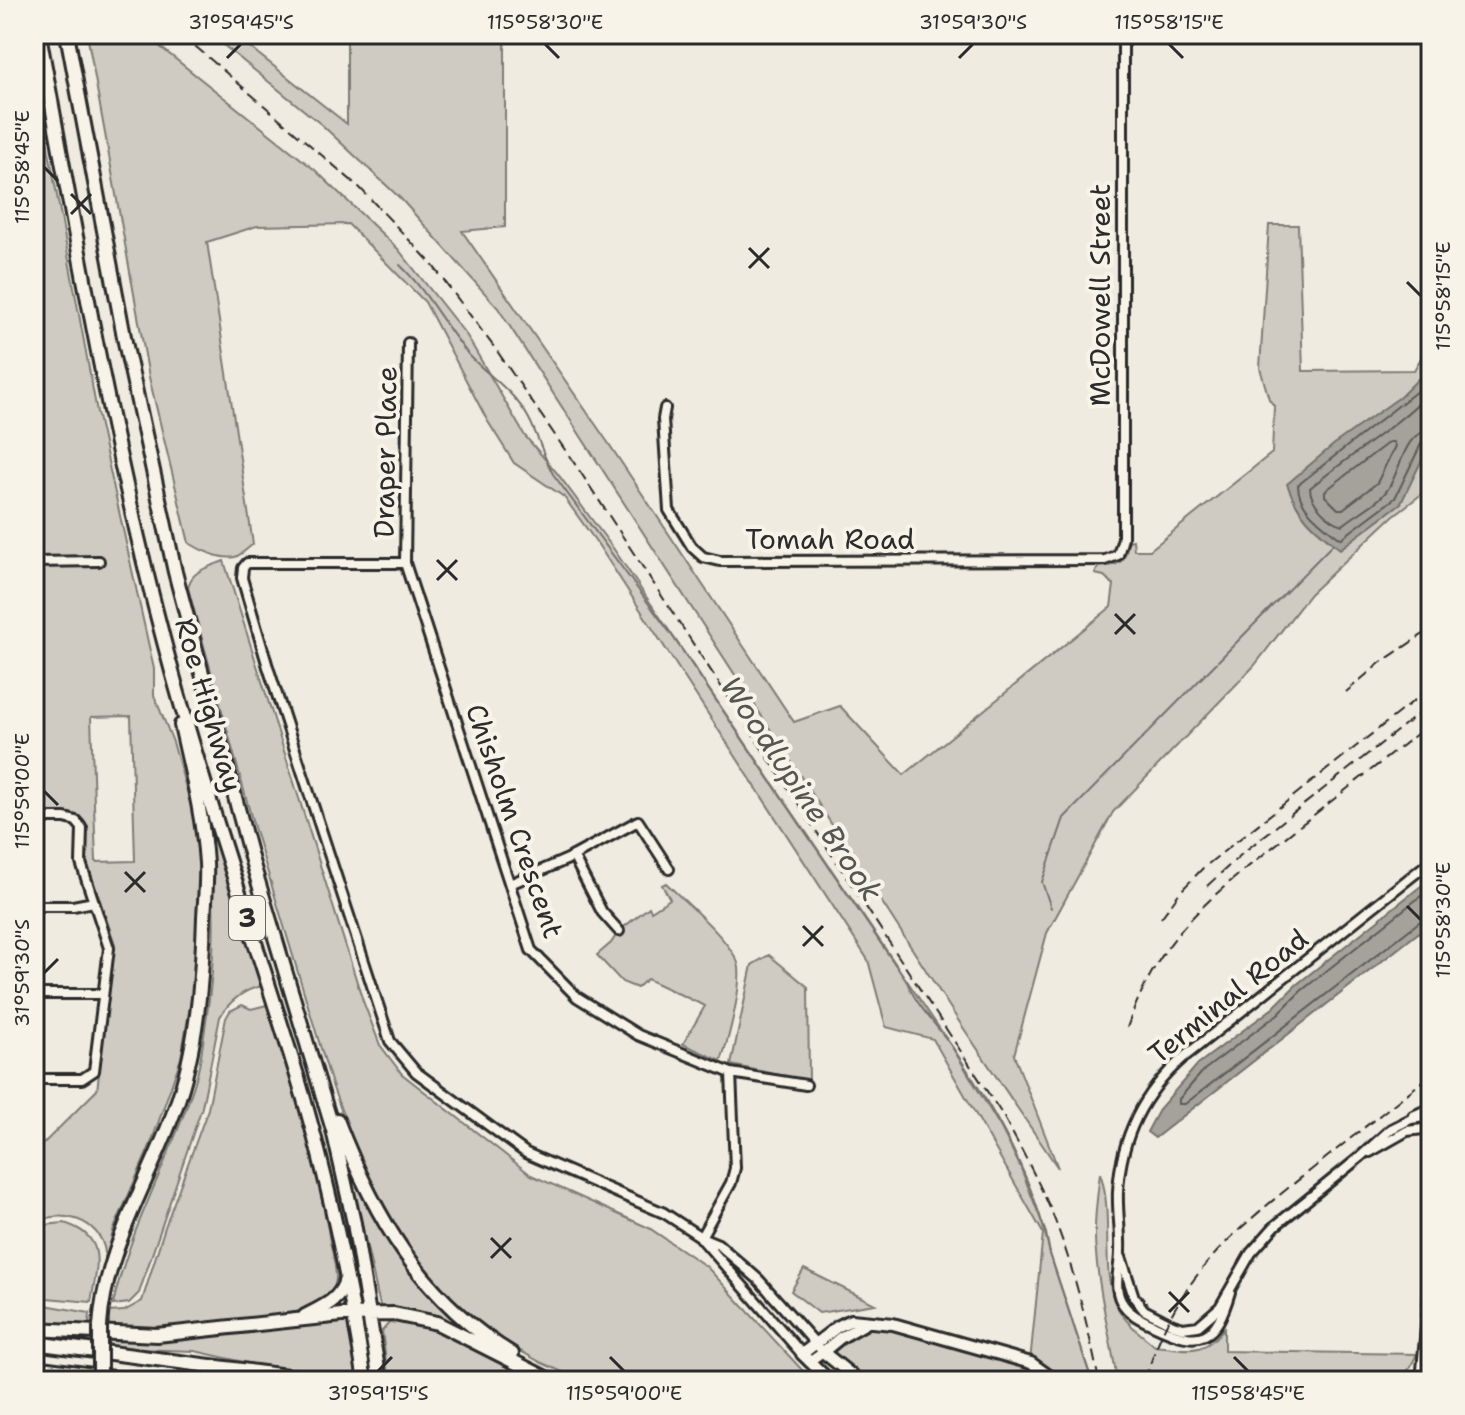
<svg xmlns="http://www.w3.org/2000/svg" width="1465" height="1415" font-family="'Shantell Sans',sans-serif">
<style>
.green{fill:#cfcbc2;stroke:#7d7b76;stroke-width:2;fill-rule:evenodd}
.water{fill:#a4a29a;stroke:#74726e;stroke-width:2}
.lines{fill:none;stroke-linecap:round;stroke-linejoin:round}
.shore{stroke:#5b5b57;stroke-width:2}
.stream{stroke:#74726e;stroke-width:2}
.minor-casing{stroke:#2b2b2b;stroke-width:14}
.major-casing{stroke:#2b2b2b;stroke-width:16}
.highway-casing{stroke:#2b2b2b;stroke-width:18}
.minor{stroke:#f7f3e8;stroke-width:8}
.major{stroke:#f7f3e8;stroke-width:10}
.highway{stroke:#f7f3e8;stroke-width:12}
.rail{stroke:#2b2b2b;stroke-width:2;stroke-dasharray:12 6;stroke-linecap:butt}
.highway-bridge-casing{stroke:#2b2b2b;stroke-width:18;stroke-linecap:butt}
.highway-bridge{stroke:#f7f3e8;stroke-width:12}
.ticks{fill:none;stroke:#2b2b2b;stroke-width:3}
.labels{text-anchor:middle;stroke-width:8;stroke-linejoin:round;paint-order:stroke}
.shield{fill:#f7f3e8;stroke:#686764;stroke-width:2}
.shield-label{font-size:26px;font-weight:bold;fill:#2b2b2b}
.street-label{font-size:28px;fill:#2b2b2b;stroke:#f7f3e8}
.water-label{font-size:30px;font-style:italic;fill:#555552;stroke:#f7f3e8}
.neatline{fill:none;stroke:#2b2b2b;stroke-width:3}
.ticks-label{font-size:20px;text-anchor:middle;fill:#2b2b2b}
</style>
<rect width="100%" height="100%" fill="#efebe0"/>
<filter id="ink" filterUnits="userSpaceOnUse"><feTurbulence type="fractalNoise" baseFrequency=".0125" numOctaves="2"/><feDisplacementMap in="SourceGraphic" scale="16" xChannelSelector="R" yChannelSelector="G"/><feConvolveMatrix kernelMatrix="1 2 1 2 8 2 1 2 1" color-interpolation-filters="sRGB"/></filter>
<g filter="url(#ink)">
<path class="green" d="M87 34H144L315 170 398 249 467 336 525 436 557 473 613 548 952 1047 1001 1128 1020 1166 1046 1233 1050 1254 1092 1381H859L823 1352 868 1322 1030 1362 1043 1233 933 1039 886 1027 868 960 597 543 564 497 514 463 487 420 425 302 348 224 257 226 207 242 253 544C248 548 241 555 235 557 221 560 200 550 189 543L149 377Z
M210 34H233L347 124V34H505V227L462 231 609 444 794 722 840 706 904 775 1111 607 1114 585 1104 576 1095 574 1098 567C1119 566 1126 563 1128 541L1133 540 1134 550H1150L1272 453 1274 406 1269 399 1260 368 1269 225H1298L1303 371 1414 370 1431 341V487L1393 516 1310 594 1254 666 1113 812 1047 933 1014 1055 1058 1168 960 1023 498 308 401 199 322 125Z
M34 71 97 412 154 669V695L173 742 193 813 200 856 195 977 181 1058 150 1146 113 1231 101 1286C102 1276 106 1264 105 1253 102 1220 58 1206 34 1225V1149L42 1145 97 1090 115 944 87 863H81L84 835 76 821 37 818 34 788ZM131 716 135 861 96 862 91 717Z
M224 561 363 1001 380 1045 402 1074 531 1175 649 1228 707 1267 802 1370 816 1381H583L542 1363 497 1338 458 1305 412 1255 388 1215 355 1148 332 1085 254 827 188 588C191 570 209 567 224 561Z
M195 771 244 925 243 934 262 986C245 989 229 1001 220 1017L202 1107 139 1293 129 1303 113 1305C130 1224 174 1154 197 1075 202 1056 204 1034 207 1014 220 929 213 855 195 771Z
M666 883C685 902 729 939 738 963 744 981 728 1041 721 1061L683 1044 705 1006 647 979 637 988 622 982 597 955 611 943 619 931 649 907 651 911 670 899 662 885Z
M769 955 808 987 809 1081 731 1065 752 965Z
M242 1005 251 1009 267 1005C290 1079 315 1153 328 1230 330 1245 336 1262 336 1278 336 1286 331 1294 326 1300 307 1321 143 1329 109 1328L108 1312 124 1311 142 1301 165 1227 208 1109 226 1018 230 1011Z
M1100 1173C1115 1215 1098 1275 1119 1310 1127 1324 1143 1336 1155 1346 1187 1349 1203 1357 1224 1328V1351L1417 1354 1410 1368 1398 1381H1117C1111 1338 1099 1296 1096 1253 1093 1226 1097 1199 1100 1173Z
M356 1179C378 1239 419 1287 466 1329 440 1318 410 1305 381 1310L352 1180Z
M64 1223C108 1236 97 1266 91 1302L47 1298 34 1288V1233L44 1225Z
M804 1269 875 1304 819 1313 791 1291Z
M34 1303 90 1313 89 1326 34 1321Z
M345 1320 349 1323 351 1329 359 1380 298 1369 252 1364 195 1351 107 1348 108 1336Z
M399 1321 446 1332 539 1381H411L388 1377 382 1331 389 1323Z"/>
<path class="water" d="M1425 372H1431V441L1401 503 1340 549C1314 528 1299 517 1287 484L1338 441 1400 397Z
M1431 878V923L1155 1138 1147 1132 1160 1108 1198 1064 1273 1008 1296 985Z"/>
<g class="lines">
<path class="shore" d="M1431 380 1298 485C1298 508 1322 524 1338 537L1342 538 1395 498 1421 444 1431 440
M1431 391C1395 428 1350 455 1310 488 1310 503 1329 521 1343 525 1356 514 1379 503 1388 489 1401 470 1404 431 1431 430
M1389 442H1393L1395 446 1377 483 1343 509H1338L1325 496V491Z
M1431 888 1301 991 1278 1014 1204 1070 1179 1099V1104H1185L1423 919 1431 917"/>
<path class="stream" d="M400 265C427 291 444 325 468 354 488 376 513 390 528 417 538 435 543 456 553 474L671 634 907 982C917 1007 938 1026 953 1048 995 1111 1035 1180 1050 1254L1092 1381
M1051 908 1042 882 1064 818 1333 544"/>
<g class="minor-casing">
<path id="minor" d="M665 408 663 419 669 510 692 547 703 557 720 561 1105 560 1118 555 1123 538V34
M34 562 99 561
M405 563 408 343
M34 788 38 800 37 818
M34 818H65L76 821 82 828 81 863 109 948 94 1071 82 1079H34
M573 856 602 912 619 931
M510 884 568 859 638 821 669 869
M34 906H73L94 902
M34 994H103
M731 1073 806 1085
M1413 1116 1431 1108
M1370 1152 1407 1131 1431 1128
M701 1237 731 1183 735 1168 731 1073 638 1035 577 997 531 950 405 563H247L243 568 242 578 268 667 390 1041 416 1072 526 1153 664 1213 701 1237 718 1244 758 1279 823 1352 809 1362
M701 1238 802 1354
M1121 1257 1134 1297 1144 1310 1173 1325 1183 1328 1198 1326 1220 1307 1251 1253 1275 1226 1360 1157 1391 1129 1411 1119 1431 1116
M1230 1292C1216 1340 1201 1348 1155 1326 1142 1320 1128 1314 1121 1301 1113 1286 1120 1268 1120 1252 1121 1232 1117 1211 1118 1191 1121 1136 1143 1093 1184 1057L1431 861"/>
</g>
<g class="major-casing">
<path id="major" d="M830 1381 802 1354 837 1327 851 1320 893 1324 1031 1363 1056 1381
M859 1381 823 1352 840 1338 868 1322
M1422 1381 1431 1283"/>
</g>
<g class="highway-casing">
<path id="highway" d="M39 34C76 237 111 442 164 642 203 790 254 935 299 1082 328 1179 349 1280 365 1381
M67 34 125 342 175 572 252 861 333 1130 354 1223 380 1381
M337 1120C374 1216 421 1299 512 1354
M305 1316C323 1307 341 1300 346 1279
M100 1326C105 1248 149 1182 175 1109 197 1049 202 981 204 917 205 899 207 881 206 863 203 816 191 770 181 725
M34 1329 157 1335 342 1315 394 1314 437 1323 552 1381
M34 1343 325 1381
M34 1367 136 1381"/>
</g>
<use href="#minor" class="minor"/>
<use href="#major" class="major"/>
<use href="#highway" class="highway"/>
<path class="rail" d="M181 34 360 188 431 263 497 351 581 473 1002 1114C1019 1145 1036 1176 1050 1208 1073 1264 1087 1322 1099 1381
M1346 692 1380 663 1431 629
M1207 886 1245 851 1431 704
M1161 918 1180 892 1203 868 1431 687
M1127 1028C1161 929 1219 890 1297 828 1342 793 1386 758 1431 723
M1145 1381C1174 1279 1231 1233 1311 1170 1351 1138 1391 1106 1431 1075"/>
<g class="highway-bridge-casing">
<path id="highway-bridge" d="M100 1326V1381"/>
</g>
<use href="#highway-bridge" class="highway-bridge"/>
</g>
</g>
<path class="ticks" d="M545 44 559 58M1169 44 1183 58M227 58 241 44M959 58 973 44M44 167 58 181M71 194 91 214M71 214 91 194M749 248 769 268M749 268 769 248M1407 282 1421 296M437 560 457 580M437 580 457 560M1115 614 1135 634M1115 634 1135 614M44 791 58 805M125 872 145 892M125 892 145 872M1407 906 1421 920M803 926 823 946M803 946 823 926M44 973 58 959M491 1238 511 1258M491 1258 511 1238M1169 1292 1189 1312M1169 1312 1189 1292M610 1357 624 1371M1234 1357 1248 1371M378 1371 392 1357"/>
<g class="labels">
<rect class="shield" x="229" y="896" width="36" height="44" rx="6"/>
<g class="shield-label">
<text x="247" y="927">3</text>
</g>
<g class="street-label">
<text transform="translate(1100 295) rotate(-90)" y="10">McDowell Street</text>
<text transform="translate(385 452) rotate(-89)" y="10">Draper Place</text>
<text x="830" y="549">Tomah Road</text>
<text transform="translate(209 705) rotate(74)" y="10">Roe Highway</text>
<text transform="translate(515 821) rotate(71)" y="10">Chisholm Crescent</text>
<text transform="translate(1228 996) rotate(-39)" y="10">Terminal Road</text>
</g>
<g class="water-label">
<text transform="translate(801 789) rotate(56)" y="10">Woodlupine Brook</text>
</g>
</g>
<rect width="1465" height="1415" fill="none" stroke="#f7f3e8" stroke-width="88"/>
<rect x="44" y="44" width="1377" height="1327" class="neatline"/>
<g class="ticks-label">
<text x="241" y="29">31°59'45"S</text>
<text x="545" y="29">115°58'30"E</text>
<text x="973" y="29">31°59'30"S</text>
<text x="1169" y="29">115°58'15"E</text>
<text transform="translate(22 167) rotate(-90)" y="7">115°58'45"E</text>
<text transform="translate(1443 296) rotate(-90)" y="7">115°58'15"E</text>
<text transform="translate(22 791) rotate(-90)" y="7">115°59'00"E</text>
<text transform="translate(1443 920) rotate(-90)" y="7">115°58'30"E</text>
<text transform="translate(22 973) rotate(-90)" y="7">31°59'30"S</text>
<text x="378" y="1400">31°59'15"S</text>
<text x="624" y="1400">115°59'00"E</text>
<text x="1248" y="1400">115°58'45"E</text>
</g>
</svg>
